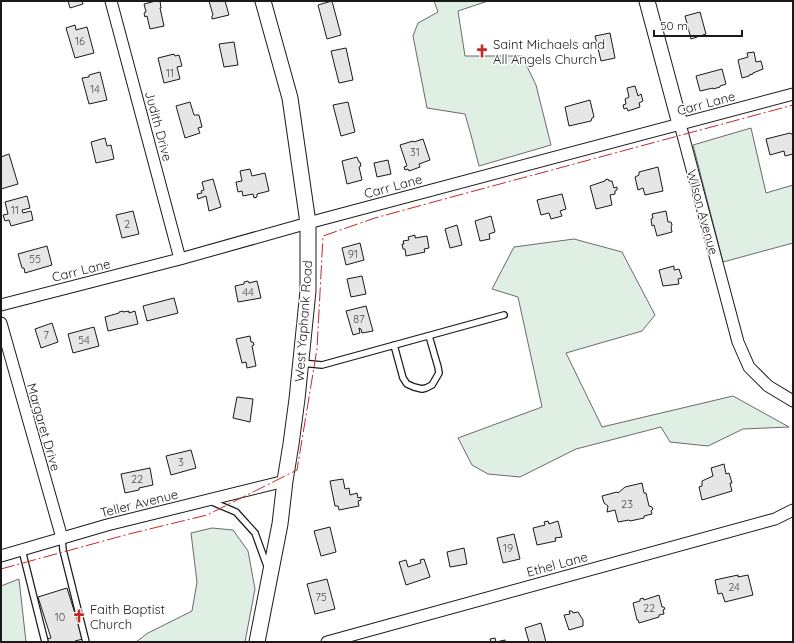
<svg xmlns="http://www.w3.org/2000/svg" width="794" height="643" font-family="Quicksand,sans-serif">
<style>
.green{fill:#e0efe3;stroke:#6a6a6a}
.building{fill:#e6e6e6;stroke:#1a1a1a}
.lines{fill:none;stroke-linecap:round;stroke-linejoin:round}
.lane-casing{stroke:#1a1a1a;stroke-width:8}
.street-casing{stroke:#1a1a1a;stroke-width:13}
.secondary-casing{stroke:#1a1a1a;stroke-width:17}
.lane{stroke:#fff;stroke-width:5.5}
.street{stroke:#fff;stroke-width:11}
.secondary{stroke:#fff;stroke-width:15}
.power{stroke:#c62828;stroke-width:1;stroke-dasharray:14 3 2 3;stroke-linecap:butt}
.labels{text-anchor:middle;stroke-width:3;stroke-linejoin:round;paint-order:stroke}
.number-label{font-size:11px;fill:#4d4d4d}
.poi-label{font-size:13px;fill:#1a1a1a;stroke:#fff;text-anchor:start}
.street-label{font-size:13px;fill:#1a1a1a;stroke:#fff}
</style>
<rect width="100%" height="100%" fill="#fff"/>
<path class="green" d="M434 1H488L458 11 465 56H522L536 85 551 145 479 166 471 135 465 114 427 108 413 36 418 23 438 12Z
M751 128 766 193 793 185V243L723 262 693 145Z
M574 239 622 252 655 315 642 331 566 353 602 427 733 396 789 427 743 429 708 446 670 442 661 427 576 449 520 477 488 474 472 465 458 438 542 407 518 297 492 289 514 247Z
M212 528 233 530 248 551 255 589 245 642H136L148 633 192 611 197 582 191 533Z
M19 579 26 642H1V586Z"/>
<path class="building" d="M68 1H82L83 4 70 8Z
M156 1H160L161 8H160L164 26 150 29 147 16 145 17 144 13 146 12 144 4Z
M209 1H225L229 15 212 19V16L213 15Z
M332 1 341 35 327 39 318 5Z
M700 12 706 34 691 39 685 16Z
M75 25 76 30 87 27 94 53 75 58 66 28Z
M610 33 615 58 601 61 595 36Z
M234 42 238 65 224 67 219 44Z
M346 48 353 80 339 83 331 51Z
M754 52 756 62 761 61 763 69 753 73V74L749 75V76L742 78 738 60 748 57 747 53Z
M174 54 175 56 179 55 182 66 177 67 180 79 164 83 158 58Z
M722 69 726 84 720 86V87L713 89V88L700 91 696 76Z
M100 72 107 100 89 104 82 78 89 77V75Z
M635 86 638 96 641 94 643 101 639 103 640 107 628 111 627 108 624 109 623 105 626 104 625 99 629 97 627 88Z
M590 100 594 117 592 118 591 121 569 126 565 107Z
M190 102 194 115H199L202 127 198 128 200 133 185 138 176 106Z
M348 102 355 132 341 136 333 105Z
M790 133 791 134H793V154L785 156 784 151 770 155 766 139Z
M105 138 107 146 111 145 114 159 96 163 91 142Z
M423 139 430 160 419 164 420 167 409 171 408 169 405 170 404 167 407 166 400 145 413 141 414 142Z
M9 154 18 184 1 189V157Z
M357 157 359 162H360L361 166 359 167 362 180 347 184 342 161Z
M388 160 391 174 377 177 374 163Z
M658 167 663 191 645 195 643 188 638 190 635 177 639 175V172Z
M250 169 252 176 265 173 269 191 257 194V197L254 198 253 194 243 196 242 191 238 192 236 182 242 181 240 171Z
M213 179 221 207 209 211 206 196 198 199 197 194 202 193 201 191 204 190 202 182Z
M608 179 609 181H612L614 188 617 187V190L615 191V194L610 195 612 205 596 209 590 186 605 181V180Z
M562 194 566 209 560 211 562 216 551 219 549 213 541 215 537 200Z
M27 196 30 208 22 210 23 213 31 211 33 220 11 226 9 220 5 221 3 215 8 214 5 202Z
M133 211 139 234 122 238 116 215Z
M666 211 668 222H671L672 225 671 227 672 232 657 236 654 225 652 226 651 219 653 218 652 214Z
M491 216 495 232 489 234 490 239 480 241 475 221Z
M457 225 462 245 450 248 445 229Z
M415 235V238L427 236 429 248 424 249 425 252 406 256 405 249H403L402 244H404L403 241 409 240 408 237Z
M360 243 364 260 346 265 342 248Z
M47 246 52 265 25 273 24 268H22L18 254Z
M674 266V270L679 269 682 278 678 279 679 284 663 286 659 270Z
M362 276 366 294 351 297 347 279Z
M248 281 249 283 257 281 261 298 238 302 235 286 244 284V282Z
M174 298 178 313 147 321 143 306Z
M366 306 373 331 362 333 361 329 359 328 360 333 353 335 346 311Z
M123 311V312L129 311V313L135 311 138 324 108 331 105 317 119 313V312Z
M52 323 58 342 41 348 35 329Z
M94 327 99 346 73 353 68 334Z
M250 336 251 342H253L254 345 252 346 256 366 247 368 246 362 242 363 236 339Z
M237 397 253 399 250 422 233 418Z
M191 450 196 468 171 475 166 456Z
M724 464 726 474 729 473 732 483H730L732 491 702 500 699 487 702 486V481L713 476 711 468Z
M150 468 153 485 139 488V490L125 493 121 474Z
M343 479 345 489 349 488 350 495 357 493 358 498 361 497V500L358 501 359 506 339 510 338 506H335L330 481Z
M642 483 644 493H646L649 506 652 507 653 509 651 511 652 514 644 516V518L630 521 629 520 618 522 615 510 607 512 608 506 604 503 602 496 617 492 618 493 625 487Z
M548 521 549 524 558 521 562 537 555 538 556 541 537 545 533 528 545 525 544 522Z
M330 527 336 552 321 556 314 531Z
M514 534 520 559 503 563 497 538Z
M464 548 467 564 450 567 447 552Z
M424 559 430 577 406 585 399 562 406 560 408 567 421 563 420 560Z
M738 575V577L748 575 753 595 725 602 722 593 718 594 715 580Z
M327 579 335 609 315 614 307 584Z
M67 588 83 639 75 641V642H48L47 639 51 638 38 597Z
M659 595 662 607H664L665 609 663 610 664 614 659 615V617L639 623 638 620H637L633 603 640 601V599L643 598 644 600Z
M569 611H572L573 613 578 612 583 620V626L569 630 564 615 570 614Z
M541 623 546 642H529L525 628Z
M495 638 496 642 505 640V642H491L490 639Z"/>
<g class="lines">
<g class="lane-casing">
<path id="lane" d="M394 345 403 378 407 384 414 387 422 389 426 388 432 385 439 373 438 367 429 336
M301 363 322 365 504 315
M210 501 236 512 255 533 267 566
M62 538 63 550 86 642
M22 550 45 642"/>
</g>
<g class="street-casing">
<path id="street" d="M111 1 180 259
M680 124 738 342 749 367 768 386 793 401
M1 305 180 259 308 223 793 94
M1 323 62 538
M1 556 107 525 285 481
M327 642 775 519 793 510"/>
</g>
<g class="secondary-casing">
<path id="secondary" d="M647 1 680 124
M257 642 280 524 285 481 291 444 297 399 308 291V223L290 98 263 1"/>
</g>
<use href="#lane" class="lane"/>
<use href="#street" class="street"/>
<use href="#secondary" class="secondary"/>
<path class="power" d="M1 569 129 534 207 515 297 470 317 349 323 236 375 218 448 198 793 105"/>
</g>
<defs>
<g id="church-bare" transform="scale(1.08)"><path d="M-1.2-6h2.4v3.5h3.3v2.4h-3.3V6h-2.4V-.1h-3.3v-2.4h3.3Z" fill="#c62828" stroke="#fff" stroke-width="2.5" paint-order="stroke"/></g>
</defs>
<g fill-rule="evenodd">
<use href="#church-bare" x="482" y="51"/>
<use href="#church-bare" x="79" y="616"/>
</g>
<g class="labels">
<g class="number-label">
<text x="80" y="45">16</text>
<text x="170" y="77">11</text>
<text x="95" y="93">14</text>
<text x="415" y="156">31</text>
<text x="15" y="214">11</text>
<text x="127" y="228">2</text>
<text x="353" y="258">91</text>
<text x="35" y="263">55</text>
<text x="248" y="296">44</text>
<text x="359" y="323">87</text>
<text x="46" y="339">7</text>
<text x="84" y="344">54</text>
<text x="181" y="466">3</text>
<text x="137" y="483">22</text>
<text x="627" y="508">23</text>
<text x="508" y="552">19</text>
<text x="734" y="591">24</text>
<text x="321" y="601">75</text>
<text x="649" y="612">22</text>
<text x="60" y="621">10</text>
</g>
<g class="poi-label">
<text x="493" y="49">Saint Michaels and<tspan x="493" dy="15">All Angels Church</tspan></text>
<text x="90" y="614">Faith Baptist<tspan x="90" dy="15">Church</tspan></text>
</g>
<g class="street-label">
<text transform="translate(706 103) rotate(-15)" y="5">Carr Lane</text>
<text transform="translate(159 126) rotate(75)" y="5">Judith Drive</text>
<text transform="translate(393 186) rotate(-15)" y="5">Carr Lane</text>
<text transform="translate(703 212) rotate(75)" y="5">Wilson Avenue</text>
<text transform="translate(81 270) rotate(-14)" y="5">Carr Lane</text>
<text transform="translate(303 321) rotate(-86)" y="5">West Yaphank Road</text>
<text transform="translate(44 427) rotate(74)" y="5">Margaret Drive</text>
<text transform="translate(139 503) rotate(-14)" y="5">Teller Avenue</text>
<text transform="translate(557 564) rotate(-15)" y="5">Ethel Lane</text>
</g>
</g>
<rect width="794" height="643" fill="none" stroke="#1a1a1a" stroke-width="4"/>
<path d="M654 30v6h88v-6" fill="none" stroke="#1a1a1a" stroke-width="2"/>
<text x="660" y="30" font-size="12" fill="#1a1a1a" stroke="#ffffff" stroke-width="3" paint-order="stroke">50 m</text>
</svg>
